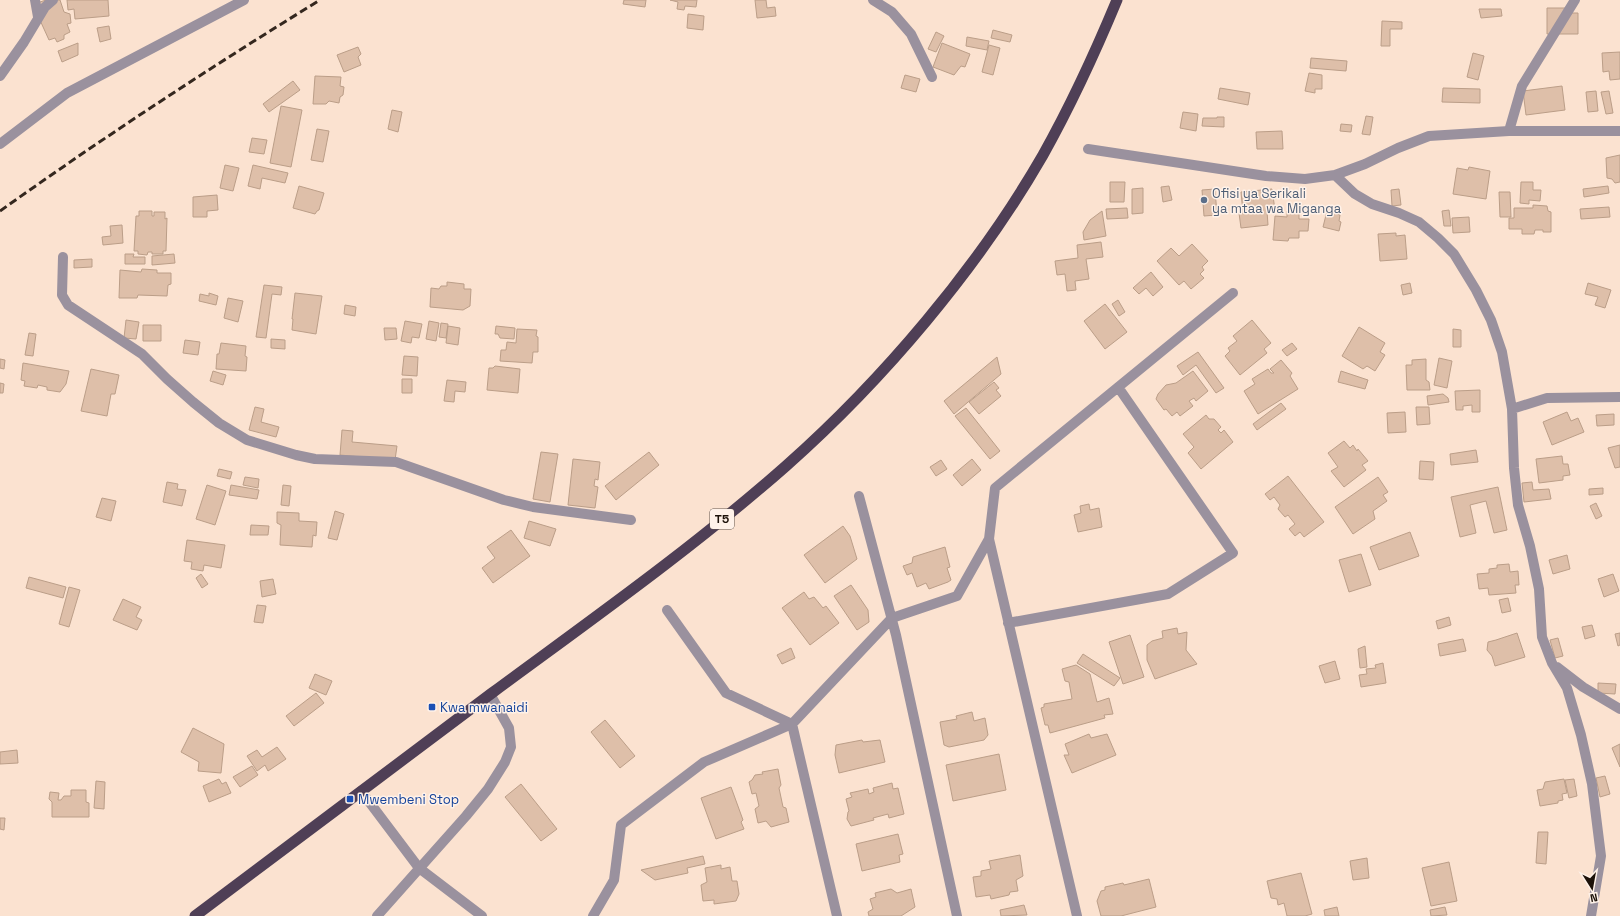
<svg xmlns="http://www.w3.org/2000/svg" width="1620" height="916" font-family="'Space Grotesk',sans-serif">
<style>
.building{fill:#debfa9;stroke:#bb9e88}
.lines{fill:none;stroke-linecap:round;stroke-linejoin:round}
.minor{stroke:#9a919e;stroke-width:10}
.tertiary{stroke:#9a919e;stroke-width:10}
.trunk{stroke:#4f3f56;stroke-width:11}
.rail{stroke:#34271e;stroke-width:3;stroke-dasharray:8 4;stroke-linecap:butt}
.service-dot{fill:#5c6f8a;stroke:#fff2e9;stroke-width:1.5}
.transit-dot{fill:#1a4fb4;stroke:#fff2e9;stroke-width:1.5}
.labels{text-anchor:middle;stroke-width:3;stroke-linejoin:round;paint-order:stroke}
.shield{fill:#fff2e9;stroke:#60544c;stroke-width:1}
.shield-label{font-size:12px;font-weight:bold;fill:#1c1109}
.service-label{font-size:13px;fill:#4e5e75;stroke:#fff2e9;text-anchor:start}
.transit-label{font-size:13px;fill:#164399;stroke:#fff2e9;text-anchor:start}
</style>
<rect width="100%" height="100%" fill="#fbe2d0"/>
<path class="building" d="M46 0H60L64 12 70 14 71 23 67 24 70 32 64 35V39L57 42 55 38 49 40 34 7V4Z
M67 0H108L109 16 75 19 74 9 68 10Z
M624 0H646L645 7 623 4Z
M670 0H697L696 7 685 6 684 10 677 9 678 2Z
M755 0H766L767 8 775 7 776 16 757 18Z
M1547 8H1570V13H1578V34H1547Z
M1479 9H1501L1502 16 1481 18Z
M688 14 704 16 703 30 687 28Z
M1382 21 1402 22V29H1390V46H1381Z
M109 26 111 39 100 42 97 28Z
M993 30 1012 35 1010 42 991 38Z
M936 32 944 36 936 52 928 49Z
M967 37 989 41 987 50 966 46Z
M78 43V55L62 62 58 51Z
M942 43 970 54 965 67 961 66 954 75 933 67Z
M989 45 1000 48 993 75 982 72Z
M358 47 361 54 358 57 361 65 344 72 337 55Z
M1620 52V79L1610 80 1609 71 1603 72 1602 53Z
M1473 53 1484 56 1478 80 1467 77Z
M1311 58 1347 61 1346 71 1310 68Z
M1309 73 1322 75V89H1315V93L1305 91Z
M905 75 920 79 916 92 901 88Z
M315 76 341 77 340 86 344 87 343 95 340 97 339 103 329 101 326 104H313Z
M293 81 300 90 269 112 263 104Z
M1562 86 1565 110 1526 115 1523 91Z
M1220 88 1250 93 1248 105 1218 99Z
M1443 88 1480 89V103L1442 102Z
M1596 91 1598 111 1588 112 1586 92Z
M1609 91 1613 113 1606 114 1601 92Z
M281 106 302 110 291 167 270 163Z
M392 110 402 112 398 132 388 129Z
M1183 112 1198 114 1196 131 1180 128Z
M1366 116 1373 117 1370 135 1362 134Z
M1217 117H1224V127L1202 126 1203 118H1217Z
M1341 124 1352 125 1351 132 1340 131Z
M317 129 329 131 323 162 311 160Z
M1282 131 1283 149H1257L1256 132Z
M252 138 267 140 264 154 249 152Z
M1620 155V182L1615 183 1612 179 1607 178 1606 158Z
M225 165 239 168 233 191 220 188Z
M253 165 288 173 285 183 262 178 260 189 248 186Z
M1469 167 1490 171 1486 199 1453 194 1457 168 1468 170Z
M1110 182H1125L1124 202H1110Z
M1521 182H1533V190H1541L1540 201 1529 200V204L1520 203Z
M299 186 324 193 319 210 317 211 315 214 293 208Z
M1169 186 1172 200 1163 202 1161 187Z
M1608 186 1609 193 1584 197 1583 189Z
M1143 188V213L1132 214V189Z
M1215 189 1217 215 1204 216 1202 190Z
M1272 189 1275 210 1267 211 1268 225 1241 228 1239 213H1243L1241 192Z
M1399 189 1401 205 1392 206 1391 190Z
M1499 192H1510L1511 217H1500Z
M217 195 218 210 207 211V217H193V197Z
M1533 205 1547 206 1548 211 1551 212V232H1543V230H1535L1534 234H1522V229H1509V218H1514V208H1533Z
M1609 207 1610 217 1581 219 1580 209Z
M1127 208 1128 218 1107 219 1106 209Z
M1449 210 1451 226H1444L1442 211Z
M139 211H152V216H154V212H165V219L167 218 166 251H163V254H152V252H148L147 255 138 254V251H134L136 216H139Z
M1102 211 1106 236 1084 240 1083 232 1090 220Z
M1287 211 1299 212V219H1309L1308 231H1299V238H1289L1288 241 1273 240 1275 216 1287 217Z
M1327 211 1340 215 1339 221 1341 222 1339 231 1323 227Z
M1469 217 1470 232 1453 233 1452 218Z
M122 225 123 243 103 245 102 237 111 236 110 226Z
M1396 233V236L1405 235 1407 259 1380 261 1378 234Z
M1101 242 1103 257 1086 259 1089 279 1075 281 1076 290 1067 291 1065 274 1057 275 1055 261 1078 258 1077 245Z
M1192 244 1208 261 1202 267 1204 270 1200 274 1204 278 1191 289 1184 281 1179 285 1157 261 1171 248 1179 256Z
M125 254H134L133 257H145V264H125Z
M174 254 175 263 152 265V256Z
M92 259V267L74 268V260Z
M142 269 157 270V273H171V284L168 285 167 296 138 295 137 298H119L120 270 141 272Z
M1151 272 1163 287 1153 296 1146 288 1139 294 1133 288Z
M447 282 464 284V289H471L470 306 463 310 430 307 431 288 439 289 441 286H447Z
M1410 283 1412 293 1403 295 1401 285Z
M1588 283 1611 290 1605 308 1595 305 1598 297 1585 294Z
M264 285 282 287 281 295 272 294 266 338 256 337Z
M209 293 218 296 216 305 199 301 200 294 209 296Z
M295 293 322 296 316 334 292 330 293 319H292Z
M228 298 243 301 238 322 224 318Z
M1118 300 1125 312 1119 316 1112 304Z
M1105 304 1127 332 1105 349 1084 321Z
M345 305 356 307 355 316 344 314Z
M126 320 139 322 136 339 124 338Z
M1252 320 1271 343 1264 349 1267 353 1240 375 1225 356 1230 351 1228 348 1237 341 1233 336Z
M405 321 422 324 419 338 412 337 411 343 401 341Z
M429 321 439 323 436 341 426 339Z
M441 323 448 324 446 338 439 337Z
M143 325H161V341H143Z
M448 326 460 328 458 345 446 343Z
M496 326 515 328 514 339 500 338 498 334H495Z
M1359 327 1385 343 1380 352 1385 355 1375 371 1367 366 1363 369 1342 356Z
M384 328H396L397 339 385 340Z
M517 329 537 330 536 336 538 337V352H533L532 363 500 361 501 350H506L507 342 516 343Z
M1453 329 1461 330V347H1453Z
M29 333 36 334 33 356 25 355Z
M271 339 285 340V349L271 348Z
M185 340 200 342 198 355 183 353Z
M221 343 246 346 245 356 247 357 246 371 216 369 217 354H219Z
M1292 343 1297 349 1287 356 1282 350Z
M1198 352 1224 388 1216 393 1196 365 1183 375 1177 366Z
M404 356 418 357 417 376 402 375Z
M997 357 1001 374 954 414 944 401Z
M1439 358 1452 361 1447 388 1434 385Z
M0 359 5 360 4 369 0 368Z
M1426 359V380L1429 382 1430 390H1407L1406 365H1412V360Z
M1281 360 1292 373 1290 376 1298 389 1258 414 1244 391 1255 384 1252 379 1268 369 1271 373H1274L1270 369Z
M23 363 69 371 66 384 60 392 47 390V387L38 385 37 388 24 386 25 381 21 380Z
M495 366 520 369 518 393 487 390 489 368H493Z
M91 369 119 375 115 394H111L107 416 81 411Z
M213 371 226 375 223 385 210 381Z
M1193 371 1208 391 1196 401 1194 398 1189 401 1193 406 1180 416 1177 412 1172 416 1166 409 1164 410 1156 399 1158 394 1166 385 1176 383Z
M1341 371 1368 380 1365 389 1338 382Z
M402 379H412V393H402Z
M447 380 466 382 465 392 455 391 454 402 444 401Z
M994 382 999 388 996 390 1001 396 979 414 969 402Z
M0 383 4 384 3 393H0Z
M1480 390V412H1472V405L1463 406V410H1456L1455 391Z
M1443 394 1448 398 1449 402 1428 405 1427 396Z
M1281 403 1286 409 1257 430 1253 424Z
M255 407 264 409 261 422 279 427 276 437 249 430Z
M1416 407H1429L1430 424 1417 425Z
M966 408 1000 451 990 459 955 416Z
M1405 412 1406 432 1388 433 1387 413Z
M1567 412 1571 421 1578 418 1584 432 1552 445 1543 422Z
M1614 414V425L1597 426 1596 415Z
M1206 415 1209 419H1214L1221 427 1218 430 1221 433 1224 430 1233 442 1201 469 1188 453 1194 447 1183 434Z
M342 430 353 431 352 442 397 446 395 460 340 455Z
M1344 441 1350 448 1353 445 1357 451 1358 449 1368 461 1362 465 1366 470 1344 487 1331 471 1338 467 1328 453Z
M1620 445V467L1615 468 1608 448Z
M1476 450 1478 462 1451 465 1450 454Z
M541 452 558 454 550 502 533 499Z
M649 452 659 465 616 500 605 486Z
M1562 456 1563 464H1568L1570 475 1563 476V480L1539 483 1536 459Z
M573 459 600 462 598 480 595 479 594 486 598 487 595 508 568 505Z
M972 459 981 470 962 486 953 475Z
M941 460 947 469 936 476 930 467Z
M1420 461 1434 462 1433 480 1419 479Z
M219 469 232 472 230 479 217 476Z
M1288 476 1324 522 1304 537 1300 532 1295 536 1289 529 1295 524 1288 515 1285 517 1278 509 1280 505 1274 497 1270 500 1265 494Z
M245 477 259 479 258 488 243 485Z
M1378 477 1388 492 1383 495 1387 501 1373 511 1375 519 1353 534 1335 507Z
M167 482 178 484 177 489 186 490 182 506 163 502Z
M1532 482 1533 490 1549 489 1551 499 1524 502 1522 483Z
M207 485 226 491 215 525 196 519Z
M231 485 259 490 257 499 229 495Z
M283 485 291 486 289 506 281 505Z
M1498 487 1507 530 1494 533 1486 501 1470 505 1476 533 1460 537 1451 497Z
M1603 488V494L1589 495V489Z
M102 498 116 501 111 521 96 517Z
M1596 503 1602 516 1596 519 1590 506Z
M1089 504 1090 510 1099 508 1102 527 1078 532 1074 515 1081 513 1080 506Z
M335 511 344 514 337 540 328 538Z
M277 512 299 513V521L317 522 316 536 313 535 312 547 280 545 281 525 277 523Z
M529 521 556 529 550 546 524 538Z
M251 525 269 526 268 535H250Z
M843 526 850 536 857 559 825 583 804 555Z
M511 530 530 556 493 583 482 568 495 558 487 547Z
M1410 532 1419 556 1379 570 1370 547Z
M187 540 225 545 221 568 204 565 203 571 191 569 192 562 184 561Z
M945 547 950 567 947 568 951 580 948 582 929 589 926 583 917 587 912 573 907 575 903 566 912 563 913 557Z
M1361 554 1371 585 1349 592 1339 560Z
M1567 555 1570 569 1553 574 1549 560Z
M1509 564 1510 572 1518 571 1519 585H1515L1516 593 1489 595 1488 588 1479 589 1477 574 1489 573V569L1497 568V565Z
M201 574 208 584 202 588 196 578Z
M1613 574 1619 591 1604 597 1598 579Z
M29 577 66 587 63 598 26 588Z
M273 579 276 594 262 597 260 581Z
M851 585 868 610 869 622 857 630 834 596Z
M69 587 80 590 69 627 59 624Z
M804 592 809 599 814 597 823 608 826 606 839 623 810 645 782 608Z
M1508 598 1511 611 1502 613 1499 600Z
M123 599 141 607 136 617 142 620 137 630 113 620Z
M257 605 266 606 263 623 254 622Z
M1449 617 1451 625 1438 629 1436 621Z
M1592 625 1595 636 1585 639 1582 627Z
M1177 628 1178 634 1187 632 1186 650 1197 664 1155 679 1147 660V645L1152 641 1163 638 1162 631Z
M1517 633 1525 657 1495 666 1492 656 1487 650 1488 642 1496 640Z
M1620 633V645L1618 646 1615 634Z
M1130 635 1144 677 1123 684 1109 642Z
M1558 638 1563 656 1555 658 1550 640Z
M1463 639 1466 651 1440 656 1438 644Z
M1365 646 1367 667 1360 668 1358 649Z
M791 648 795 658 782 664 777 655Z
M1083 654 1120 678 1114 686 1077 663Z
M1335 661 1340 679 1325 683 1319 666Z
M1383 663 1386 683 1361 687 1359 675 1367 674 1366 669 1376 668 1375 665Z
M1076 665 1090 674 1097 702 1109 698 1113 714 1104 715 1105 718 1050 733 1048 725H1045L1041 708 1044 707V704L1072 699 1069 682 1065 681 1062 669Z
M315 674 332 681 326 695 309 688Z
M1598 683 1616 684 1615 694 1598 693Z
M316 693 324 703 294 726 286 716Z
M972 712 974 721 985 718 988 735 984 740 949 747 944 745 940 722 957 719 956 716Z
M605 720 635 756 620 768 591 732Z
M193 728 224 744 221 773 198 771 199 762 181 752Z
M1089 734 1091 738 1107 734 1116 755 1072 773 1064 755H1069L1065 744Z
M862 740 863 742 880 740 885 762 839 773 835 755 836 745Z
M1620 744V767L1612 748Z
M277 747 286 759 268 771 265 765 257 771 247 756 257 750 262 757Z
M17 750 18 763 0 764V752Z
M999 754 1006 790 953 801 946 765Z
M252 766 258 775 240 787 233 777Z
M778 769 781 785 779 788 783 807 786 808 789 822 771 827 766 821 758 823 755 809 759 806 756 793 752 794 749 782 752 780 755 775 763 774 762 772Z
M1605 776 1610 794 1600 797 1596 778Z
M219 779 222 784 226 782 231 793 209 802 203 786Z
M1564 779 1567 793 1562 794 1563 800 1558 801V803L1540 806 1537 790 1543 789 1545 782Z
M1574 779 1577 796 1569 798 1565 780Z
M96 781 105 782 104 809 94 808Z
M892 783 893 789 898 788 904 814 889 818 888 814 873 818 874 820 851 826 847 819 848 812 849 811 846 799 852 797 850 793 868 789 869 794 874 792 873 788Z
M521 784 557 829 541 841 505 797Z
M731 787 743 820 741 822 744 829 716 839 701 798Z
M71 790H86V802L89 803V817H52V802L49 799 50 792 59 793 58 800H61L64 796H71Z
M0 818H5L4 830 0 829Z
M1538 832H1548L1546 864 1536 863Z
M898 834 903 854 899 855 900 862 862 871 856 844Z
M1020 855 1023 876 1016 880 1018 891 1010 892 1009 895 991 899 990 895 976 897 973 877 981 876V871L991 869 989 861Z
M703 856 705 864 687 868 688 873 655 880 641 870Z
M1367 858 1369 878 1353 880 1350 861Z
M1449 862 1457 901 1431 906 1422 868Z
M721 865V869L730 867 732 881H737L739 894 736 901 714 904V900L703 901 701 885 707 882 705 868Z
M1301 873 1312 914 1305 916H1287L1284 903 1278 905 1277 899 1271 898 1267 881Z
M1149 879 1156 907 1121 916H1101L1097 901 1101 891 1105 890V887L1123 883 1124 885Z
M891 889 897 893 911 889 915 907 901 916H869L868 912 873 909 870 899 876 897 875 893Z
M1024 905 1027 915 1001 916 1000 910Z
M1337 907 1339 916H1325L1324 910Z
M1445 907 1447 915 1431 916 1430 910Z"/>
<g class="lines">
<path class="minor" d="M35 0 38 17
M873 0 892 12 911 34 932 77
M0 76 24 42 45 7 53 0
M1509 131 1522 86 1575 0
M0 144 67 93 244 0
M1088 149 1266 176 1305 179 1335 175 1365 164 1398 148 1429 136 1509 131H1620
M1335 175 1355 194 1372 204 1399 213 1419 222 1438 238 1454 254 1476 290 1491 320 1502 352 1512 409 1514 468 1518 505 1530 546 1539 589 1542 637 1552 663 1567 688 1581 735 1592 784 1601 856 1591 916
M63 257 62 295 68 305 142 354 167 379 193 402 219 423 247 440 296 455 315 459 396 462 504 500 533 507 631 520
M1512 409 1547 398 1620 397
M859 496 896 635 957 916
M989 539 1077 916
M667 610 726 693 792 724 837 916
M1008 623 1168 594 1233 553 1118 387
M1557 667 1583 687 1620 709
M361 791 419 868 482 916
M593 916 614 880 621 825 704 762 792 724 892 618 957 596 989 539 995 488 1233 293"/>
<path class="tertiary" d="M377 916 466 816 488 789 505 762 511 747 509 728 490 694"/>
<path class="trunk" d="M195 916C294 842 393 767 492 693 591 620 693 548 786 466 883 380 978 268 1043 155 1071 105 1095 53 1117 0"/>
<path class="rail" d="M0 211C104 137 211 67 320 0"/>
</g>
<circle class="service-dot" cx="1204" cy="200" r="4"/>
<g class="transit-dot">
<rect x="428" y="703" width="8" height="8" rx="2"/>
<rect x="346" y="795" width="8" height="8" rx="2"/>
</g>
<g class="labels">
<rect class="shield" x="710" y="509" width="24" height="20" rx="3"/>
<g class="shield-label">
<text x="722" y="523">T5</text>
</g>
<g class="service-label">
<text x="1212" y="198">Ofisi ya Serikali<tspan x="1212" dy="15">ya mtaa wa Miganga</tspan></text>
</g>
<g class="transit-label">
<text x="440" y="712">Kwa mwanaidi</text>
<text x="358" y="804">Mwembeni Stop</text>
</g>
</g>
<g transform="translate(1592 888) rotate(169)" stroke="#fff2e9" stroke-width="3" paint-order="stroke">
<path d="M0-3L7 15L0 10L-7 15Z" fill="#1c1109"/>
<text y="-6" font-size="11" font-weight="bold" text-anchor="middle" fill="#1c1109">N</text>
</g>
</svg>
